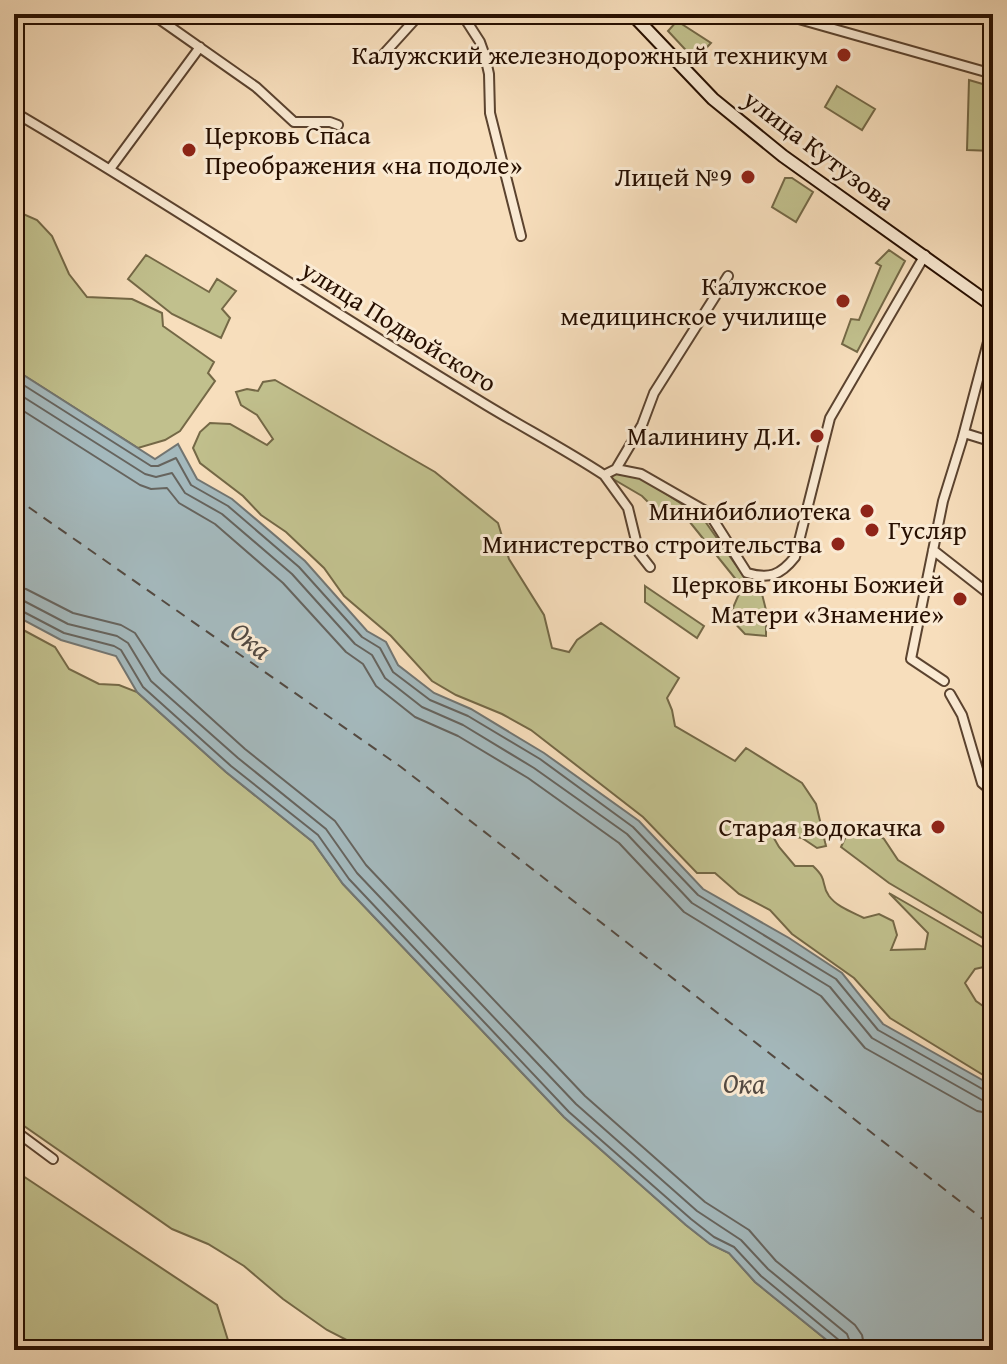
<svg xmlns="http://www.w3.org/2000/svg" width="1007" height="1364" font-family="'Gentium Book Plus',serif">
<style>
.green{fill:#c1c08d;stroke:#746846;stroke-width:2}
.water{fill:#a4b9bd;stroke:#727571;stroke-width:2}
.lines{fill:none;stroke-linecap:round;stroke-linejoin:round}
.shore{stroke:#66645e;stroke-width:2}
.ferry{stroke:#534a42;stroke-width:2;stroke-dasharray:10 8;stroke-linecap:butt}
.minor-casing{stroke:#5b432f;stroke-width:12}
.tertiary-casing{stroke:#5b432f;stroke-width:14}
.secondary-casing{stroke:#270f00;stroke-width:15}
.minor{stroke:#faead3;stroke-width:8}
.tertiary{stroke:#faead3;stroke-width:10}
.secondary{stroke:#faead3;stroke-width:11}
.poi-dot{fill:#8f2418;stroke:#faead3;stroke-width:3}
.labels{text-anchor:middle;stroke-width:6;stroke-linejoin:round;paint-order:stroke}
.poi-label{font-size:26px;fill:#270f00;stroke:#faead3;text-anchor:end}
.street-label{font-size:26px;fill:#270f00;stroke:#faead3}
.water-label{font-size:28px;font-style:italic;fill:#534a42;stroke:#faead3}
</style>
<rect width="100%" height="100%" fill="#f7debc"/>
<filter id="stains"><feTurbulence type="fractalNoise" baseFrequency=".0025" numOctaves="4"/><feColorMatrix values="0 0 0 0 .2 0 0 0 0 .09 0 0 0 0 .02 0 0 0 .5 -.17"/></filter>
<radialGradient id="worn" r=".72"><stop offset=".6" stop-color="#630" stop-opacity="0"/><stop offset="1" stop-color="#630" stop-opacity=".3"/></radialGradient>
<path class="green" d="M677 21 711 43 695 60 668 31Z
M969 80 993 87V151L967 150Z
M837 86 875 109 862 130 825 107Z
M785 178H792L813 192 796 222 772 207Z
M14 210 37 220 52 236 69 274 87 297 132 299 162 313 163 326 214 362 208 373 215 381 180 431 165 440 138 448 14 369Z
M889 250 905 261 857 352 842 344 851 319 859 320 881 266 876 263Z
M146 255 209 292 217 279 236 291 222 309 230 318 221 338 172 314 128 279Z
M275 380 435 472 498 523 509 559 544 615 552 648 569 652 577 640 601 623 679 678 667 698 672 710 675 726 735 761 746 748 802 783 816 804 826 846 817 848 802 838 771 833 779 847 795 866H813C829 881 820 883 829 896 837 907 852 912 864 918L879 914 893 921 897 935 891 950 925 949 928 933 889 893 993 953V965L975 969 965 983 976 1001 993 1013V1081L890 1018 854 978 792 934 770 910 739 894 715 873H697L643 817 531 730 502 714 456 695 432 681 391 636 344 596 324 568 286 532 261 515 243 496 200 463 193 448 200 432 210 423 230 424 267 445 273 439 257 415 241 405 236 392 247 389 258 391 263 382Z
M616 473 640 477 702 517 743 575 761 590 766 610V636L745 634 729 617 742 587 689 521 660 514 642 496 608 476Z
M645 586 704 626 697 638 645 602Z
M14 625 55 647 69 669 99 684 119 685 137 692 226 772 313 842 343 884 564 1117 686 1225 710 1244 729 1253 755 1282 839 1350H366L327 1330 283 1299 244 1266 208 1244 172 1229 14 1119Z
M871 829 884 839 898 860 993 920V944L889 883 841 847 847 834Z
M14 1170 217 1305 231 1350H14Z"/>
<path class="water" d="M14 369 155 459 178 444 197 479 232 499 305 561 367 631 386 642 398 665 434 693 471 709 544 753 639 821 703 889 789 938 842 973 883 1024 993 1086V1350H839L755 1282 729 1253 710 1244 686 1225 564 1117 343 884 313 842 226 772 137 692 116 656 61 640 14 615Z"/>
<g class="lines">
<path class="shore" d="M14 379 151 466H158L176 458 191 485 228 506 299 567 362 637 380 648 393 672 430 700 468 716 540 759 633 827 698 895 836 979 878 1030 986 1091 993 1092
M14 391 145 474 156 477 172 473 185 493 222 514 292 574 355 644 372 655 385 678 422 707 463 725 534 768 627 834 692 903 830 987 872 1038 982 1100 993 1102
M14 405 140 485 151 489 167 488 179 503 215 524 283 583 346 652 363 664 376 686 415 717 458 736 528 778 619 843 684 912 821 996 865 1048 977 1111 993 1114
M14 587 26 589 73 613 121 625 135 633 161 673 245 749 335 821 366 865 585 1096 705 1202 749 1230 776 1261 855 1325 862 1335 865 1350
M14 599 24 601 68 624 117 636 128 643 151 681 238 758 326 829 357 873 576 1104 697 1211 741 1240 768 1269 847 1334 853 1350
M14 609 20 610 64 633 114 646 121 650 143 687 231 766 318 835 349 879 569 1112 691 1219 714 1237 734 1247 761 1276 840 1341 842 1350"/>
<path class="ferry" d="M14 497 401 767 993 1227"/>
<g class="minor-casing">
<path id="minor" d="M152 14 256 87 294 122H330L338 125
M462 14 480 42 485 56 489 74 490 113 521 236
M781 14 993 74
M381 57 420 14
M14 112C171 204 322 306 478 400 520 426 563 448 604 475L616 469 641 474 709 513 747 573C769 579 780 576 795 557L830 418 925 255
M110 169 200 47
M964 433 993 442
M616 469 642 425 654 393 728 276
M604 475 628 508 639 553 650 567
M933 550 993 597
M944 681 911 659 943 501 962 440 993 323
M950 694 962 715 982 783 993 792
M14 1130 53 1159"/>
</g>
<g class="tertiary-casing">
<path id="tertiary" d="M14 21 20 14"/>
</g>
<g class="secondary-casing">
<path id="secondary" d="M632 14 713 99 783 156 993 306"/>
</g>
<use href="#minor" class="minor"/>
<use href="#tertiary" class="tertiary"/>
<use href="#secondary" class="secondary"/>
</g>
<g class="poi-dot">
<circle cx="844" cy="55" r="8"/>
<circle cx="189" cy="150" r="8"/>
<circle cx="748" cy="177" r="8"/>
<circle cx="843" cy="301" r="8"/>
<circle cx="817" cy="436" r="8"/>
<circle cx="867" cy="511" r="8"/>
<circle cx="872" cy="530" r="8"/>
<circle cx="838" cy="544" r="8"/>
<circle cx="960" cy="599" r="8"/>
<circle cx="938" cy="827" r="8"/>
</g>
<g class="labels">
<g class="poi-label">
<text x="828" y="64">Калужский железнодорожный техникум</text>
<text x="205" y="144" text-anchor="start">Церковь Спаса<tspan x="205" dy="30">Преображения «на подоле»</tspan></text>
<text x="732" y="186">Лицей №9</text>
<text x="827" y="295">Калужское<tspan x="827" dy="30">медицинское училище</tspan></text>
<text x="801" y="445">Малинину Д.И.</text>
<text x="851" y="520">Минибиблиотека</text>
<text x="888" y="539" text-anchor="start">Гусляр</text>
<text x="822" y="553">Министерство строительства</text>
<text x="944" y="593">Церковь иконы Божией<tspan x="944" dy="30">Матери «Знамение»</tspan></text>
<text x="922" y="836">Старая водокачка</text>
</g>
<g class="street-label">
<text transform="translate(819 150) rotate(37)" y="9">улица Кутузова</text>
<text transform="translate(399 326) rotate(32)" y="9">улица Подвойского</text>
</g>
<g class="water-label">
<text transform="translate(251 640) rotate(38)" y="10">Ока</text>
<text x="744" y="1093">Ока</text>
</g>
</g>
<rect width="1007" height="1364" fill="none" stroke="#f7debc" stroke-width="48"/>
<rect x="16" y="16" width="975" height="1332" fill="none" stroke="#270f00" stroke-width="4"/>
<rect x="24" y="24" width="959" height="1316" fill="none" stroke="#270f00" stroke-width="2"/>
<rect width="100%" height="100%" filter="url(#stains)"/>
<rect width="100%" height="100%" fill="url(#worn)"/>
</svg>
